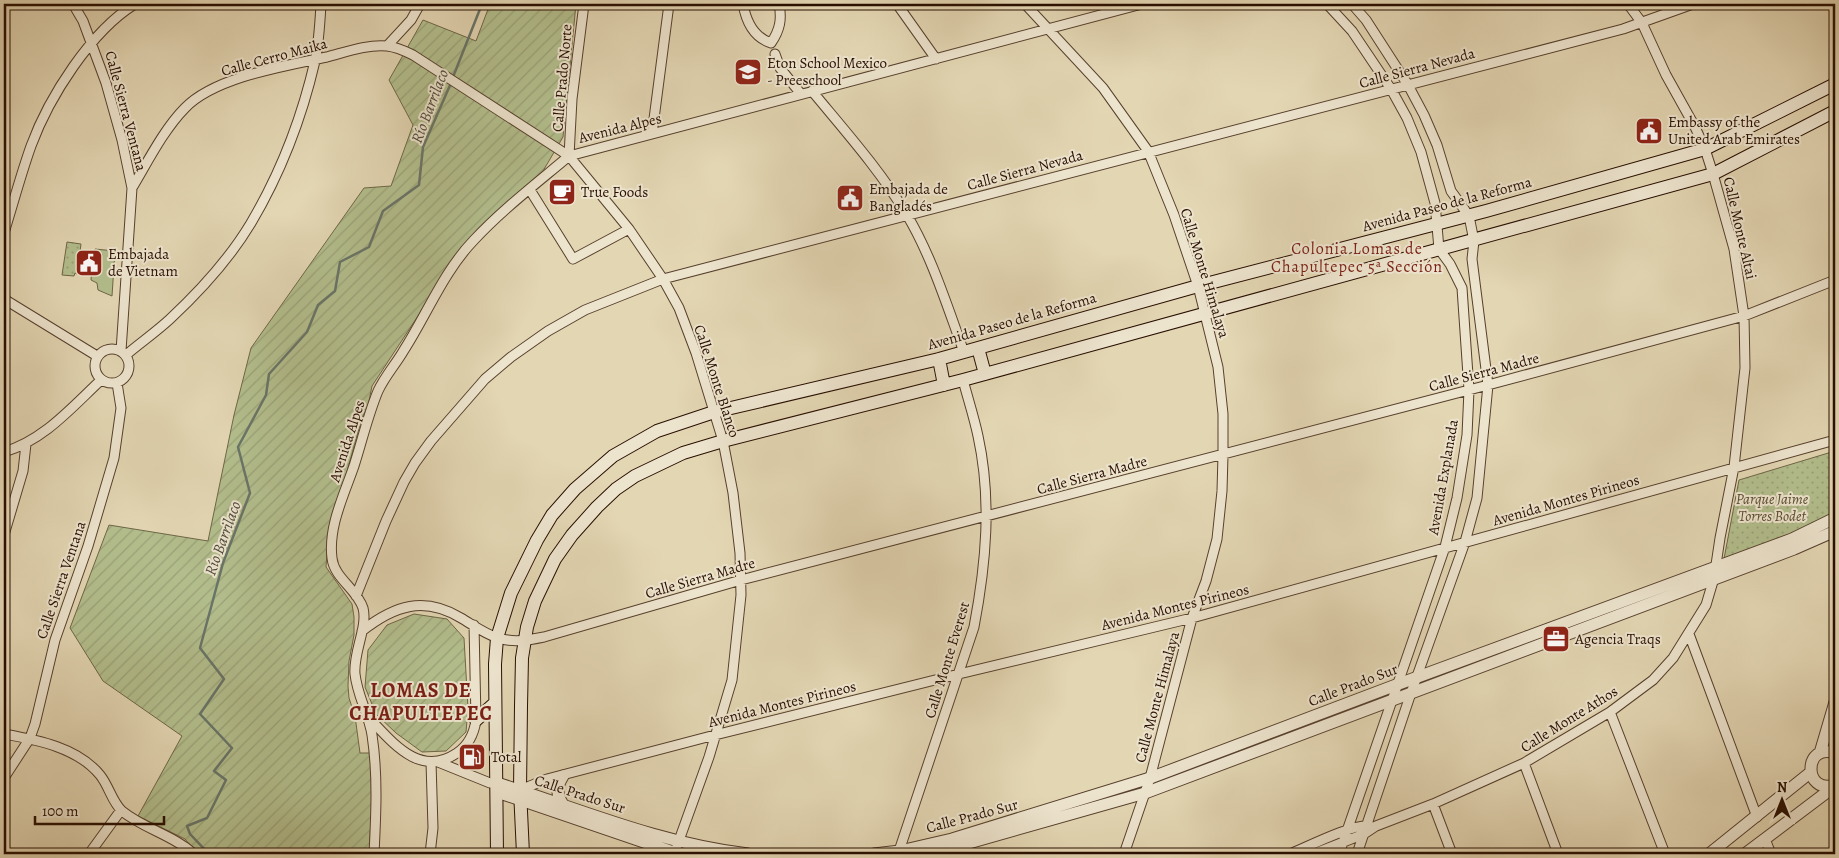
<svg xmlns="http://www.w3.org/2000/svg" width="1839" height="858" font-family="Alegreya,serif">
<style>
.grass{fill:#b3be8d;stroke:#6e6646}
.park{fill:url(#park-dots);stroke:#6e6646}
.garden{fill:url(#garden-furrows);stroke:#6e6646}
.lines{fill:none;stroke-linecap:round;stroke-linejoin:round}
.stream{stroke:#697568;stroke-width:2.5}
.minor-casing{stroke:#57402d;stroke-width:11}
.tertiary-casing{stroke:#57402d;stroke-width:13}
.secondary-casing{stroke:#280e00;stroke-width:14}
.minor{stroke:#ede4ce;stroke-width:9}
.tertiary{stroke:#ede4ce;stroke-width:11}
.secondary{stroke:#ede4ce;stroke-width:12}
.labels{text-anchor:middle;stroke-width:4;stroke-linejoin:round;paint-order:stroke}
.street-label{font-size:15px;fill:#280e00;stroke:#ede4ce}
.poi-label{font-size:15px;fill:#280e00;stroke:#ede4ce;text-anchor:start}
.park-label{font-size:15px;font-style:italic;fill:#594c31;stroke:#ede4ce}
.water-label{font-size:16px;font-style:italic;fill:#4e4a3d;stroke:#ede4ce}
.neighbourhood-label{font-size:16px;letter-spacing:1px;fill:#7a1f14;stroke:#ede4ce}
.district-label{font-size:20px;font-weight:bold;letter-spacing:1px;fill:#7a1f14;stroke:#ede4ce}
</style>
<defs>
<pattern id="park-dots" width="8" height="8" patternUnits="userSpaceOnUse" patternTransform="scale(1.25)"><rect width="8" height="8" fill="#b3be8d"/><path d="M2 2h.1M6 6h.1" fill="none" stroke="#9aa278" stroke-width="1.8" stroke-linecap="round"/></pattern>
<pattern id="garden-furrows" width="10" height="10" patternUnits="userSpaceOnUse" patternTransform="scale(1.25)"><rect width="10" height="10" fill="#b3be8d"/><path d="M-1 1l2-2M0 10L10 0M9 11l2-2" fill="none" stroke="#9aa278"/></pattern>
</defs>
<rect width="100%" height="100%" fill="#e3d6b3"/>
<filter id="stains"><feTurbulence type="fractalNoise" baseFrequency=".004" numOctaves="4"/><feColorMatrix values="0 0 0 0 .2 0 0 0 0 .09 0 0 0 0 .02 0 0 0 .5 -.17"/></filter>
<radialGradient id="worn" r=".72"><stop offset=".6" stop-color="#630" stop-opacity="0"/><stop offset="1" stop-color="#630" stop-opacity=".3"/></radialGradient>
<path class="grass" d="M95 249 115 251 112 296 98 290 97 283 91 280 92 266 101 267 102 254 94 253Z"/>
<path class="park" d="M67 242 81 244 77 274 75 273 74 276 62 275Z
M1835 451V518L1723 564 1739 480Z"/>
<path class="garden" d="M490 4H576L563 137 543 171 496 212 452 264 372 386 368 406 362 418 328 539 326 567 352 604 354 617V635L349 661 348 686 349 698 355 716 360 753H371L372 807 369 854H197L185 839 138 816 182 736 103 681 70 628 109 525 208 541 234 415 251 348 364 188 391 186 413 125 389 80 423 20 476 41Z
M414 614 447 619 464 638 468 708 466 732 446 751 422 752 396 733 376 714 365 687 368 650 387 625Z"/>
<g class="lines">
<path class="stream" d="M453 77 482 4
M209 854 190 834 187 826 207 818 226 780 214 771 232 748 200 714 224 679 200 648 223 563 250 493 238 447 266 395 269 374 307 332 318 305 335 291 340 262 369 247 383 211 419 185 423 147 451 83"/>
<g class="minor-casing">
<path id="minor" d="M73 4 83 21 106 83 122 140 132 188 121 351
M743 4C746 21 753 37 771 43 780 30 782 19 779 4
M897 4 936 59
M1025 4 1103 88 1148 151 1174 215 1198 286 1218 367 1223 414V455L1222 491 1217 539 1206 581 1192 618 1150 778 1124 854
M1327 4 1352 31 1391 89 1407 118 1421 152 1435 203 1439 249 1450 264 1462 288 1469 390 1467 435 1457 498 1445 547 1339 854
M1352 4 1366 20 1408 85 1424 115 1437 145 1451 191 1469 216 1474 241 1472 259 1488 385 1477 498 1465 542 1411 693 1357 854
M387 46 411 20 420 4
M775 54 780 68 801 94
M812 91C845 131 880 170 907 215 932 257 947 306 964 352
M652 134 669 4
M569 156 572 99 584 4
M132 188C147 163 164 129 185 108 215 77 285 66 327 57 346 52 368 44 387 46 397 47 405 51 413 55L569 156 629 229 663 279 679 308 696 353 723 441 733 493 740 553 741 595 732 680 709 757 677 846
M530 190 573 259 629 229
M4 233C13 204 21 174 31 146 49 97 91 31 135 4
M4 299 97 356
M95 366a17 17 0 1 1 34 0a17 17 0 1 1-34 0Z
M126 355C140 343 156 332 170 319 200 291 230 258 251 223 280 174 302 117 315 61 319 42 320 22 321 4
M4 452C44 440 71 408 101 380
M4 535 23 471 26 444
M356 596 386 521 404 482 415 463 431 441 485 379 511 357 548 331 585 310 663 279 1623 29 1693 4
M362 631C395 605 424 596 461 618 473 625 485 634 498 638 514 643 529 640 544 637L741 580 1488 385 1744 316 1835 280
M1689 634 1757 817
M1610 712 1665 854
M369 718C393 743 420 778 457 753 469 745 474 734 476 720L474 625
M4 734C37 740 77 747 100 775 109 786 112 802 122 811 144 829 173 835 194 854
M438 762 490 783H497
M1524 763 1558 854
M4 778 30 738 35 724 55 640 88 546 114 458 121 408 117 383
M520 790 547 779 715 735 959 674 1192 618 1835 440
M1433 804 1452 854
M1765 839 1771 854
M89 854 121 810
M374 854C376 814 378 775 372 735 369 715 357 695 355 674 353 652 368 627 363 608 357 589 334 578 332 558 328 527 344 495 354 466 362 441 368 415 378 391 385 376 396 364 404 350 427 314 444 271 474 240 503 209 537 183 569 156L1142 4
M430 854 433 828 431 762
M898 854 974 627C986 564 992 500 978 436 974 417 968 399 963 380
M1290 854C1307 847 1354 823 1370 826
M1313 854 1364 834 1376 826 1433 804 1524 763 1610 712 1653 680 1673 658 1706 605 1714 578 1720 538 1734 467 1745 368 1744 316 1734 249 1713 174 1705 149 1695 127 1666 75 1642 23 1628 4"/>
</g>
<g class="tertiary-casing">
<path id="tertiary" d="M1820 753 1835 702
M1835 753C1803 742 1803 795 1835 785
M563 776C556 787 556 795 564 806
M497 783C579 809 661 844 748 854
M497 792 679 854
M874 854 900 851 952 839 1150 778 1396 685 1792 539 1835 518
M930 854 1145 793 1794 549 1835 531
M1709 854 1811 772
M1745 854 1835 786"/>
</g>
<g class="secondary-casing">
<path id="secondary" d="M978 348 985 374
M939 359 944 385
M476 720 495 703
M497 854 495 664 497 638 511 593 537 540 552 515 575 489 613 456 657 431 714 412 939 359 1198 286 1486 211 1705 149 1835 84
M523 854 520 790 521 706 522 658 527 627 535 601 555 559 572 535 597 507 616 489 635 476 683 453 723 441 963 380 1713 174 1835 111"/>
</g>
<use href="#minor" class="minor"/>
<use href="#tertiary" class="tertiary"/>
<use href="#secondary" class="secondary"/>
</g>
<defs>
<g id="school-square" transform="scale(1.4375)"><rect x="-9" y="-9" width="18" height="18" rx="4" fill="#8f2418" stroke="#ede4ce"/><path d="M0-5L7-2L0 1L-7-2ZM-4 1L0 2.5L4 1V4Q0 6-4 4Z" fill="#fff"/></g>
<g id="civic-square" transform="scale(1.4375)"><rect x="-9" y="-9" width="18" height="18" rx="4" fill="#8f2418" stroke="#ede4ce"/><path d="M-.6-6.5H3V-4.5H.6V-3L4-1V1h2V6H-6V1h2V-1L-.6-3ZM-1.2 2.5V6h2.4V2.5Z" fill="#fff"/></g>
<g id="cafe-square" transform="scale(1.4375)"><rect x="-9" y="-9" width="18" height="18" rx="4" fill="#8f2418" stroke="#ede4ce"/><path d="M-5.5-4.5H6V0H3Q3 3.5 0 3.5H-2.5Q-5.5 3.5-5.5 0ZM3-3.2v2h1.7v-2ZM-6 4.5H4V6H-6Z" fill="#fff"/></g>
<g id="office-square" transform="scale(1.4375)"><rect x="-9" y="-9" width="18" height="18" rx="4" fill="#8f2418" stroke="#ede4ce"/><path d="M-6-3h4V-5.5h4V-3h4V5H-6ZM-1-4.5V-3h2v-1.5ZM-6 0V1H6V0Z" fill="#fff"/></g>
<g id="fuel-square" transform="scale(1.4375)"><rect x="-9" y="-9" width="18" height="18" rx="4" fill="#8f2418" stroke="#ede4ce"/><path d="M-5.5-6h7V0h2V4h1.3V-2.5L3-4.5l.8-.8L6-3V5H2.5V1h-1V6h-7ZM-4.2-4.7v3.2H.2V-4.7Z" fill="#fff"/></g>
</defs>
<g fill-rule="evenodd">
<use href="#school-square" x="748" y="72"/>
<use href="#civic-square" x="1649" y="131"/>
<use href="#cafe-square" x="562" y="192"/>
<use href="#civic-square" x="850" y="198"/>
<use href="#civic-square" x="89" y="263"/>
<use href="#office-square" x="1556" y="639"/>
<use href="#fuel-square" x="472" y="757"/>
</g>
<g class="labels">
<g class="street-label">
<text transform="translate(274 57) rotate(-15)" y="5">Calle Cerro Maika</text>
<text transform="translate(1417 68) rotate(-15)" y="5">Calle Sierra Nevada</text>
<text transform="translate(562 78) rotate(-85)" y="5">Calle Prado Norte</text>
<text transform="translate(126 111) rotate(75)" y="5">Calle Sierra Ventana</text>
<text transform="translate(620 128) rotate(-14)" y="5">Avenida Alpes</text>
<text transform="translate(1025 170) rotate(-15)" y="5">Calle Sierra Nevada</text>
<text transform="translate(1447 204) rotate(-15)" y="5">Avenida Paseo de la Reforma</text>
<text transform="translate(1740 228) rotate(77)" y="5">Calle Monte Altai</text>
<text transform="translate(1205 273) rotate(73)" y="5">Calle Monte Himalaya</text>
<text transform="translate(1012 321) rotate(-16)" y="5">Avenida Paseo de la Reforma</text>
<text transform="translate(1484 372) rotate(-15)" y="5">Calle Sierra Madre</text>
<text transform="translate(717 381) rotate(72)" y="5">Calle Monte Blanco</text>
<text transform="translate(347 441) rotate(-72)" y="5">Avenida Alpes</text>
<text transform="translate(1092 475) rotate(-15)" y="5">Calle Sierra Madre</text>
<text transform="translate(1443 477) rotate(-80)" y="5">Avenida Explanada</text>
<text transform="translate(1566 500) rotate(-16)" y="5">Avenida Montes Pirineos</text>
<text transform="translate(700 578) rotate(-16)" y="5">Calle Sierra Madre</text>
<text transform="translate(61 580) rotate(-71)" y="5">Calle Sierra Ventana</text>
<text transform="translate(1175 607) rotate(-14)" y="5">Avenida Montes Pirineos</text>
<text transform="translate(947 660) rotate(-73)" y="5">Calle Monte Everest</text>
<text transform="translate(1353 685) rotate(-21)" y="5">Calle Prado Sur</text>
<text transform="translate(1157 697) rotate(-75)" y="5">Calle Monte Himalaya</text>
<text transform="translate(782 704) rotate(-14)" y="5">Avenida Montes Pirineos</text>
<text transform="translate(1569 719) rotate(-32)" y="5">Calle Monte Athos</text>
<text transform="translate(580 794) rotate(18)" y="5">Calle Prado Sur</text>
<text transform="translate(972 816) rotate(-15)" y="5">Calle Prado Sur</text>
</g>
<g class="poi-label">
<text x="767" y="68">Eton School Mexico<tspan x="767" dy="17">- Preeschool</tspan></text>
<text x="1668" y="127">Embassy of the<tspan x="1668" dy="17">United Arab Emirates</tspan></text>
<text x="869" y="194">Embajada de<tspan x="869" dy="17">Bangladés</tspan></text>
<text x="581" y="197">True Foods</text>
<text x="108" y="259">Embajada<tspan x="108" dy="17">de Vietnam</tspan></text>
<text x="1575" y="644">Agencia Traqs</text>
<text x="491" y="762">Total</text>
</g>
<g class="park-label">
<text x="1772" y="504">Parque Jaime<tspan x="1772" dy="17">Torres Bodet</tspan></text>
</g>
<g class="water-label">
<text transform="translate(429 106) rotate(-69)" y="6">Río Barrilaco</text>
<text transform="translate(222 538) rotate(-70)" y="6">Río Barrilaco</text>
</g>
<g class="neighbourhood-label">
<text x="1357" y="254">Colonia Lomas de<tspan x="1357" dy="18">Chapultepec 5ª Sección</tspan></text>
</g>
<g class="district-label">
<text x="421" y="697">LOMAS DE<tspan x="421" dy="23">CHAPULTEPEC</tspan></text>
</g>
</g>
<rect width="1839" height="858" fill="none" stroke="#e3d6b3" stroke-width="20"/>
<rect x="5" y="5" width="1829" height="848" fill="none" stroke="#280e00" stroke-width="2.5"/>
<rect x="10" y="10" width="1819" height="838" fill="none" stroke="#280e00"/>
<g transform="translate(1782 800)" stroke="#ede4ce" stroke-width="4" paint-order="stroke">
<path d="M0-4L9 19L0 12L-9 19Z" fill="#280e00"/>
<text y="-8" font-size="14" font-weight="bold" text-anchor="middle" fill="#280e00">N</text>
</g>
<path d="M35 816v8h129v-8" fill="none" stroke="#280e00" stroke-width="2.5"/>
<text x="42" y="816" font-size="15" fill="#280e00" stroke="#ede4ce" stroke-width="4" paint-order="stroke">100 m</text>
<rect width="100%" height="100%" filter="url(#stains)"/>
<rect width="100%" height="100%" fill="url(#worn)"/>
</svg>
